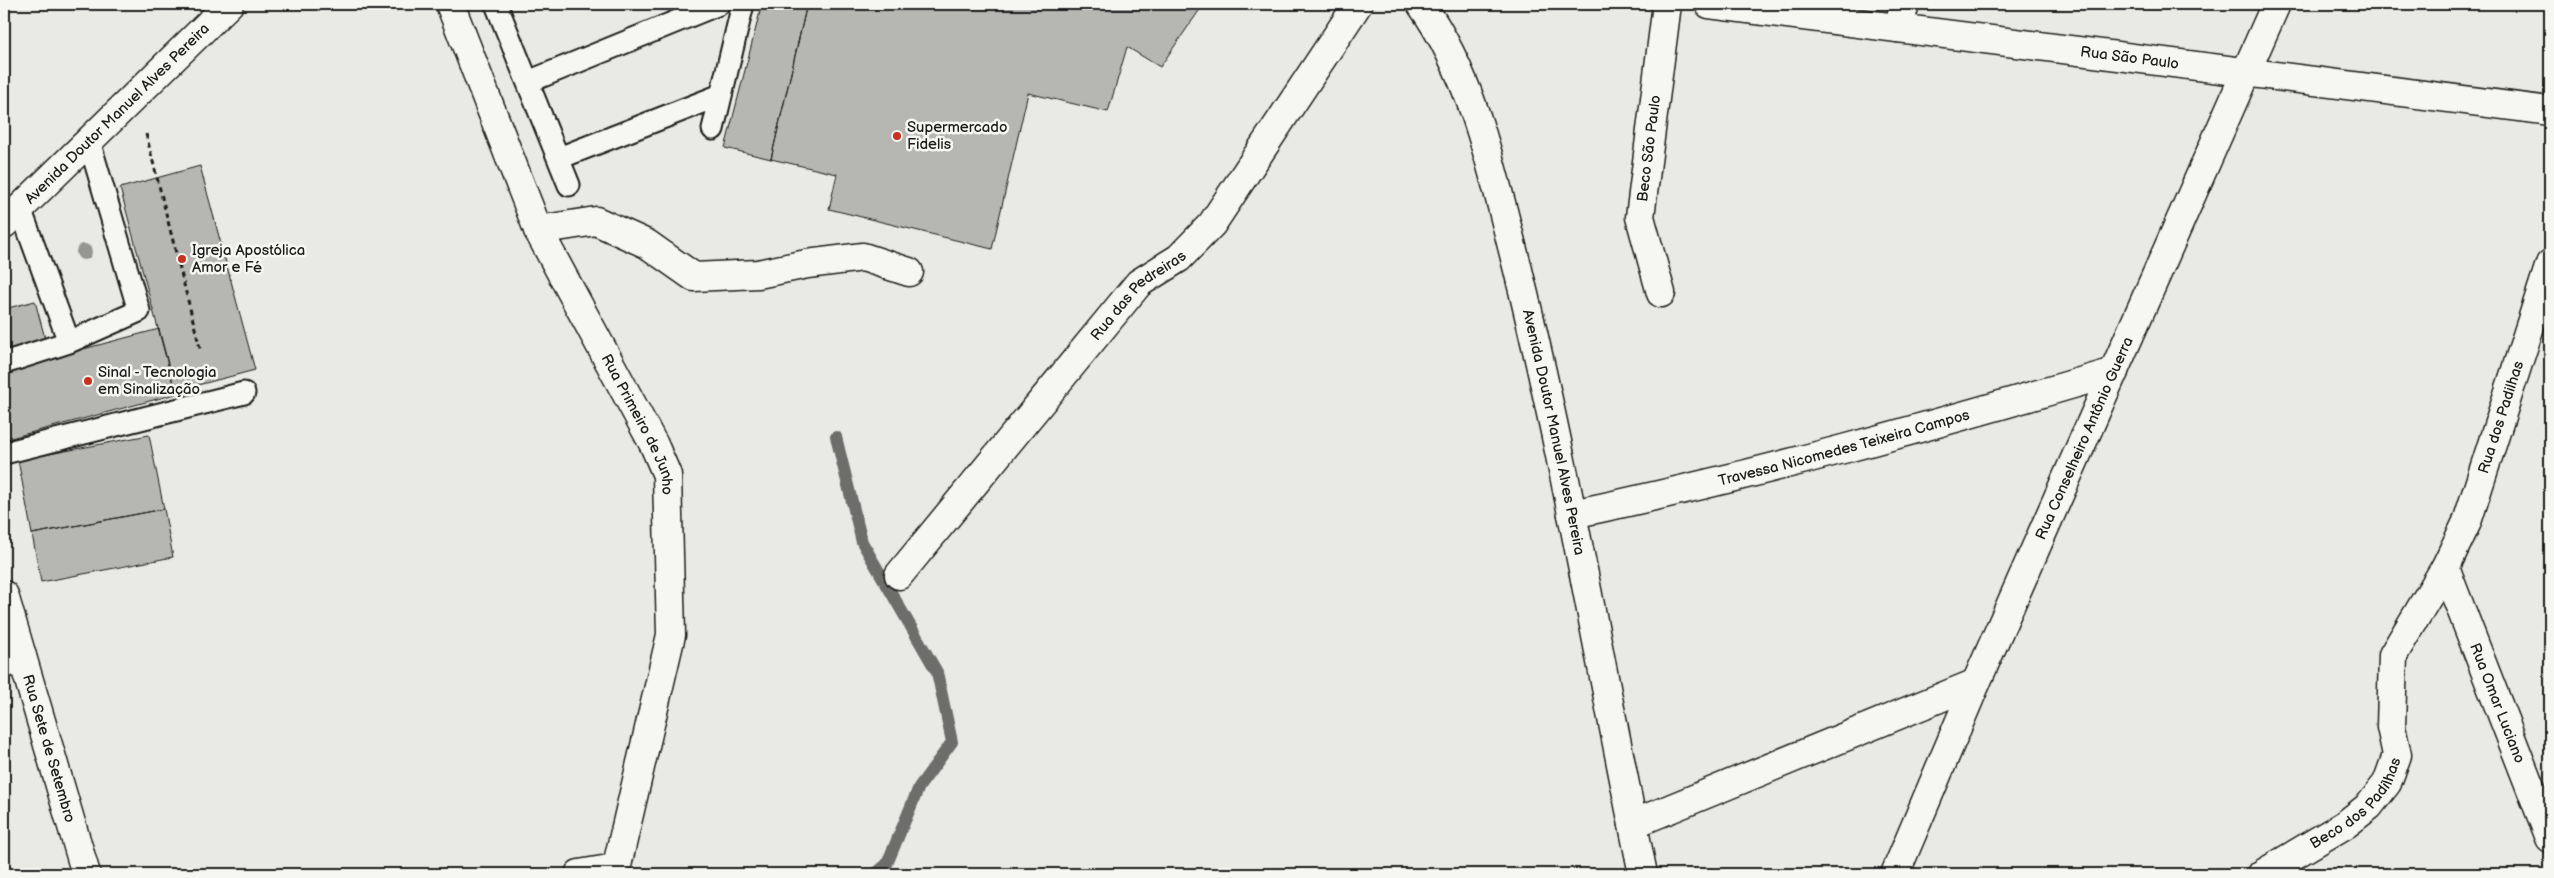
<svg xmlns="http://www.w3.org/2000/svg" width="2554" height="878" font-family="'Balsamiq Sans',sans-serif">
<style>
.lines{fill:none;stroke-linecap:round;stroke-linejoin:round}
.stream{stroke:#6d6d6c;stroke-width:12}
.building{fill:#b6b6b3;stroke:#1c1c1c}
.service-casing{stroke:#1c1c1c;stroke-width:25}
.minor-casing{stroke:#1c1c1c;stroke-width:31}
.tertiary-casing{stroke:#1c1c1c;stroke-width:31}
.path{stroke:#1c1c1c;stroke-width:3;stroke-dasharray:5 4;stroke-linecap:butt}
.service{stroke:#f6f6f2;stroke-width:21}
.minor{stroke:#f6f6f2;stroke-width:28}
.tertiary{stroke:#f6f6f2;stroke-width:28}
.tree{fill:#959592}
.poi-dot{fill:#c8321e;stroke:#f6f6f2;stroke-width:2}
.labels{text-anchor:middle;stroke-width:5;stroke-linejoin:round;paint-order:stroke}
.street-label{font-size:15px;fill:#1c1c1c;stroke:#f6f6f2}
.poi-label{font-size:15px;fill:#1c1c1c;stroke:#f6f6f2;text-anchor:start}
</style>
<rect width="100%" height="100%" fill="#e9e9e5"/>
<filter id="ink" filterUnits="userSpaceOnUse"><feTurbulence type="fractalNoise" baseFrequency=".02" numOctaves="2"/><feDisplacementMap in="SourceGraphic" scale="10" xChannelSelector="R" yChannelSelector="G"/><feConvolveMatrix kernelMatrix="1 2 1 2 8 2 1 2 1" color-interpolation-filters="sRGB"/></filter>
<g filter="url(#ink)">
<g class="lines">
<path class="stream" d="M836 437 862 542 937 672 952 742 919 787 887 864 875 874"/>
</g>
<path class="building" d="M762 4H807L771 159 725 148Z
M807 4H1195L1201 8 1160 67 1127 47 1108 112 1028 93 992 249 829 209 837 174 771 159Z
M200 166 255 370 175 391 120 188Z
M35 301 46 342 4 353V309Z
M159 329 176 394 7 439 4 425V370Z
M149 435 164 509 32 534 18 460Z
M164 509 173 557 41 582 32 534Z"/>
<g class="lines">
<g class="service-casing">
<path id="service" d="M496 4 569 185
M528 82 719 4
M713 129 743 4
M559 158 721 95
M20 208 69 342 139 311 89 141
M4 363 69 342
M4 453 244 393"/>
</g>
<g class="minor-casing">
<g id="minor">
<path id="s1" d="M450 4 538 230 654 445 667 475 671 635 615 874"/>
<path id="s2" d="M1421 4C1475 80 1494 177 1517 266 1567 467 1601 671 1643 874"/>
<path id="s3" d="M1709 4 2550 111"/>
<path d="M1898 28 1905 4"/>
<path id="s4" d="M4 224 229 4"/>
<path d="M538 230 596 221 647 244 694 277 758 274 807 264 863 257 909 272"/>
<path id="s5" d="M1661 293 1640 217 1667 4"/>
<path id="s6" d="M1572 514C1756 476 1934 425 2114 372"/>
<path id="s7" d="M2445 568 2550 838"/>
<path id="s8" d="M899 575 1139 283 1179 258 1212 224 1358 4"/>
<path d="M4 664 22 657"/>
<path d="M1633 824 1976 683"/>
<path d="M579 874 615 868"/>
<path id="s9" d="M1895 874 1976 683 2276 4"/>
<path id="s10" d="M2262 874 2346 824 2369 806 2387 783 2397 755 2391 727 2393 655 2445 568 2467 522 2550 264"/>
</g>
</g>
<g class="tertiary-casing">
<g id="tertiary">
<path id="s11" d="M4 595 86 874"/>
</g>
</g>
<path class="path" d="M146 134 201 352"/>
<use href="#service" class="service"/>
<use href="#minor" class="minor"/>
<use href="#tertiary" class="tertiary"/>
</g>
<circle class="tree" cx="84" cy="252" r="8"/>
</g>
<g class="poi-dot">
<circle cx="897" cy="136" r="5"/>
<circle cx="182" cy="259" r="5"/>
<circle cx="88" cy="381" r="5"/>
</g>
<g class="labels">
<g class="street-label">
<text dy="5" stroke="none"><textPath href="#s3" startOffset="424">Rua São Paulo</textPath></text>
<text dy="5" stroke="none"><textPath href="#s4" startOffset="158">Avenida Doutor Manuel Alves Pereira</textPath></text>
<text dy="5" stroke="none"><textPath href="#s5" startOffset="148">Beco São Paulo</textPath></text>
<text dy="5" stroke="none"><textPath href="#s8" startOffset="369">Rua das Pedreiras</textPath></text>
<text dy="5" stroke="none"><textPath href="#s10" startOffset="549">Rua dos Padilhas</textPath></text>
<text dy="5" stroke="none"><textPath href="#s1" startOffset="462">Rua Primeiro de Junho</textPath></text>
<text dy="5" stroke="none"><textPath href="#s2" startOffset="451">Avenida Doutor Manuel Alves Pereira</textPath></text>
<text dy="5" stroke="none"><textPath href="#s9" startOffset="475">Rua Conselheiro Antônio Guerra</textPath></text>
<text dy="5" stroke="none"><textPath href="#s6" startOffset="280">Travessa Nicomedes Teixeira Campos</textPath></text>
<text dy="5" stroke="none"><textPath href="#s7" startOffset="145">Rua Omar Luciano</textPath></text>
<text dy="5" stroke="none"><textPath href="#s11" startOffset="160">Rua Sete de Setembro</textPath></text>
<text dy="5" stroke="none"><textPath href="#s10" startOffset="120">Beco dos Padilhas</textPath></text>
</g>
<g class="poi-label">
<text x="907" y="132">Supermercado<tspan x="907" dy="17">Fidelis</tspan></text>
<text x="192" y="255">Igreja Apostólica<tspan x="192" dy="17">Amor e Fé</tspan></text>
<text x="98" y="377">Sinal - Tecnologia<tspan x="98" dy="17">em Sinalização</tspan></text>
</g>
</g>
<rect width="2554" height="878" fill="none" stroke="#f6f6f2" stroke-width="20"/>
<rect x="10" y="10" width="2534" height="858" fill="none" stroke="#1c1c1c" stroke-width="2" filter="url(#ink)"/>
</svg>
